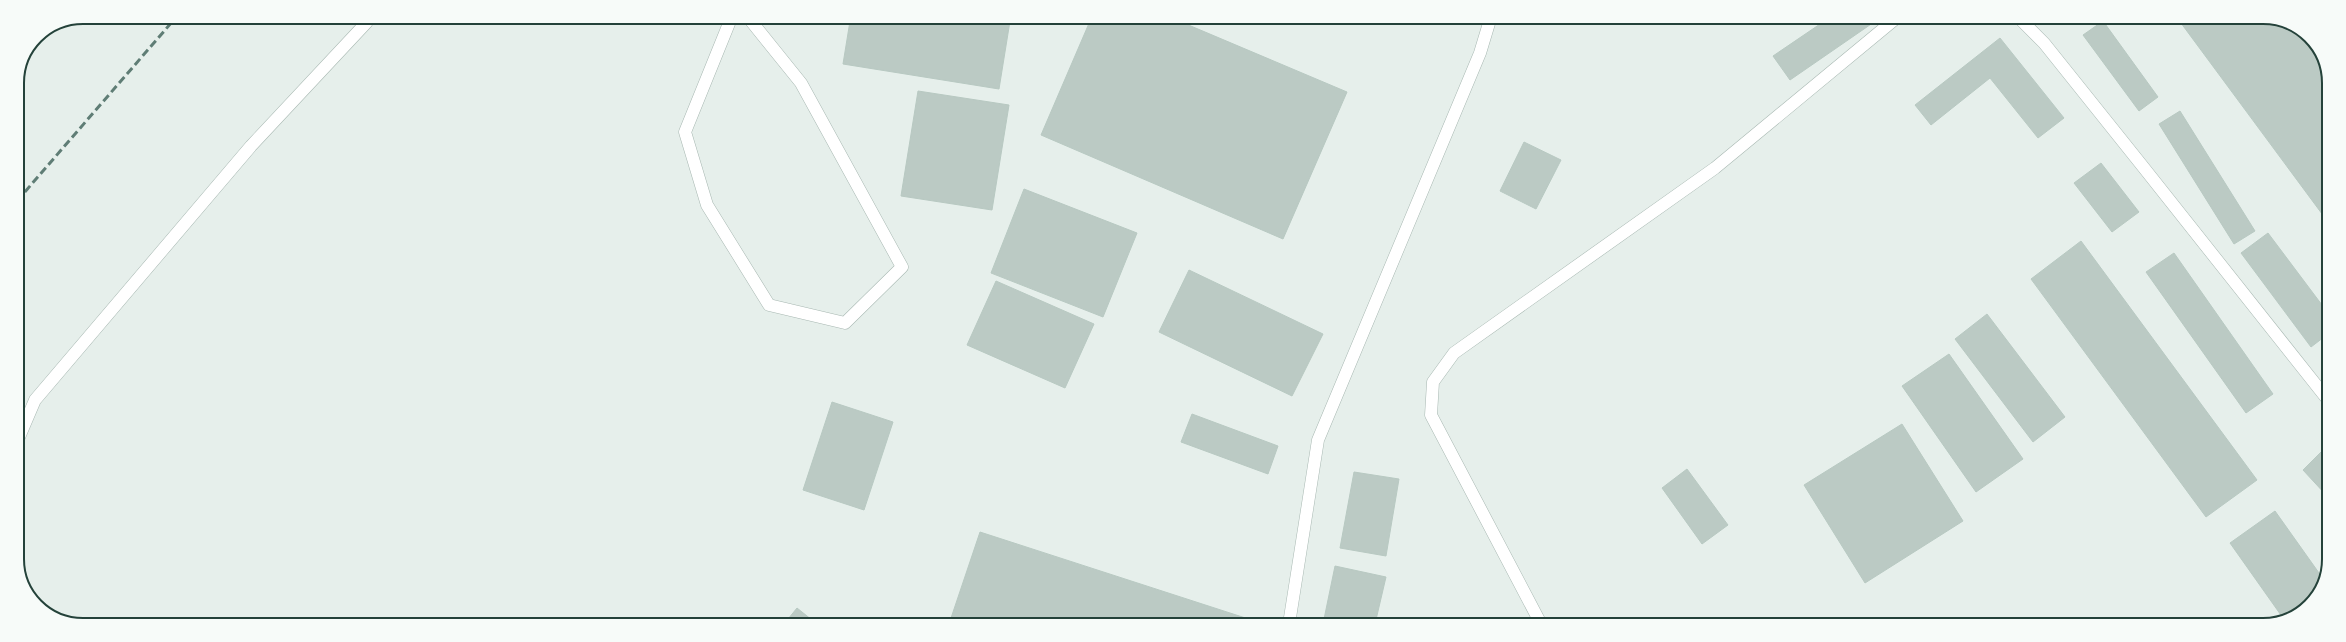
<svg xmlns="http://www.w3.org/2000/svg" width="2346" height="642" font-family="'DejaVu Sans',sans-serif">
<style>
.building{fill:#bbcac4;stroke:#b8c9c2}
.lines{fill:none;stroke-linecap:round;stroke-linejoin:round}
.service-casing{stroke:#a8b8b2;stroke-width:13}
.minor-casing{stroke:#a8b8b2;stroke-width:13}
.service{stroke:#fff;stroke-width:12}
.minor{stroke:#fff;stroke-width:12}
.rail{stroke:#5f7d75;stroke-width:3;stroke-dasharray:8 4;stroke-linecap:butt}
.rim{fill:none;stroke:#24423a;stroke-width:2}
</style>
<rect width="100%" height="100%" fill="#e6efeb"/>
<path class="building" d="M2178 19H2280L2300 32 2322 61 2329 79 2328 222Z
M1826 20H1877L1790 80 1773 56Z
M850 21H1010L999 89 843 64Z
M1090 21H1179L1347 92 1283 239 1041 135Z
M2103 21 2158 97 2139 111 2083 35Z
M2000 38 2064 118 2038 138 1990 78 1931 125 1915 105Z
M918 91 1009 105 992 210 901 196Z
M2180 111 2255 231 2234 244 2159 124Z
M1524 142 1561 160 1536 209 1500 191Z
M2101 163 2139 212 2112 232 2074 183Z
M1024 189 1137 233 1103 317 991 273Z
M2268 233 2328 313V334L2311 347 2241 253Z
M2081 241 2257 480 2206 517 2031 279Z
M2174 253 2273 394 2246 413 2146 272Z
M1189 270 1323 334 1292 396 1159 332Z
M996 281 1094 324 1065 388 967 345Z
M1987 314 2065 417 2033 442 1955 339Z
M1949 354 2023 459 1976 492 1902 386Z
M832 402 893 422 864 510 803 490Z
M1192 414 1278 446 1268 474 1181 442Z
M1902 424 1963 521 1865 583 1804 485Z
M2321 452 2327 460V496L2303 470Z
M1687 469 1728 525 1702 544 1662 488Z
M1354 472 1399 479 1386 556 1340 548Z
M2275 511 2324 580 2303 611 2283 618 2230 543Z
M980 532 1264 624H949Z
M1335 566 1386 577 1375 624H1323Z
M797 608 817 624H784Z"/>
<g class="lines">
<g class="service-casing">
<path id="service" d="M730 21 685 132 707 205 769 305 845 323 902 267 801 83 751 21
M17 442 35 400 251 146 367 22
M1289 624 1318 440 1480 53 1490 20
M1541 624 1431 415 1433 382 1454 353 1715 168 1894 20"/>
</g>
<g class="minor-casing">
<path id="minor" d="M2021 20 2044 43 2144 168 2328 400"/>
</g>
<use href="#service" class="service"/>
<use href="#minor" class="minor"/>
<path class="rail" d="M17 201 172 22"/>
</g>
<path d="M0 0H2346V642H0ZM83 24H2263A59 59 0 0 1 2322 83V559A59 59 0 0 1 2263 618H83A59 59 0 0 1 24 559V83A59 59 0 0 1 83 24Z" fill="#f7fbf9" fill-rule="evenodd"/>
<path class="rim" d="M83 24H2263A59 59 0 0 1 2322 83V559A59 59 0 0 1 2263 618H83A59 59 0 0 1 24 559V83A59 59 0 0 1 83 24Z"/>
</svg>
